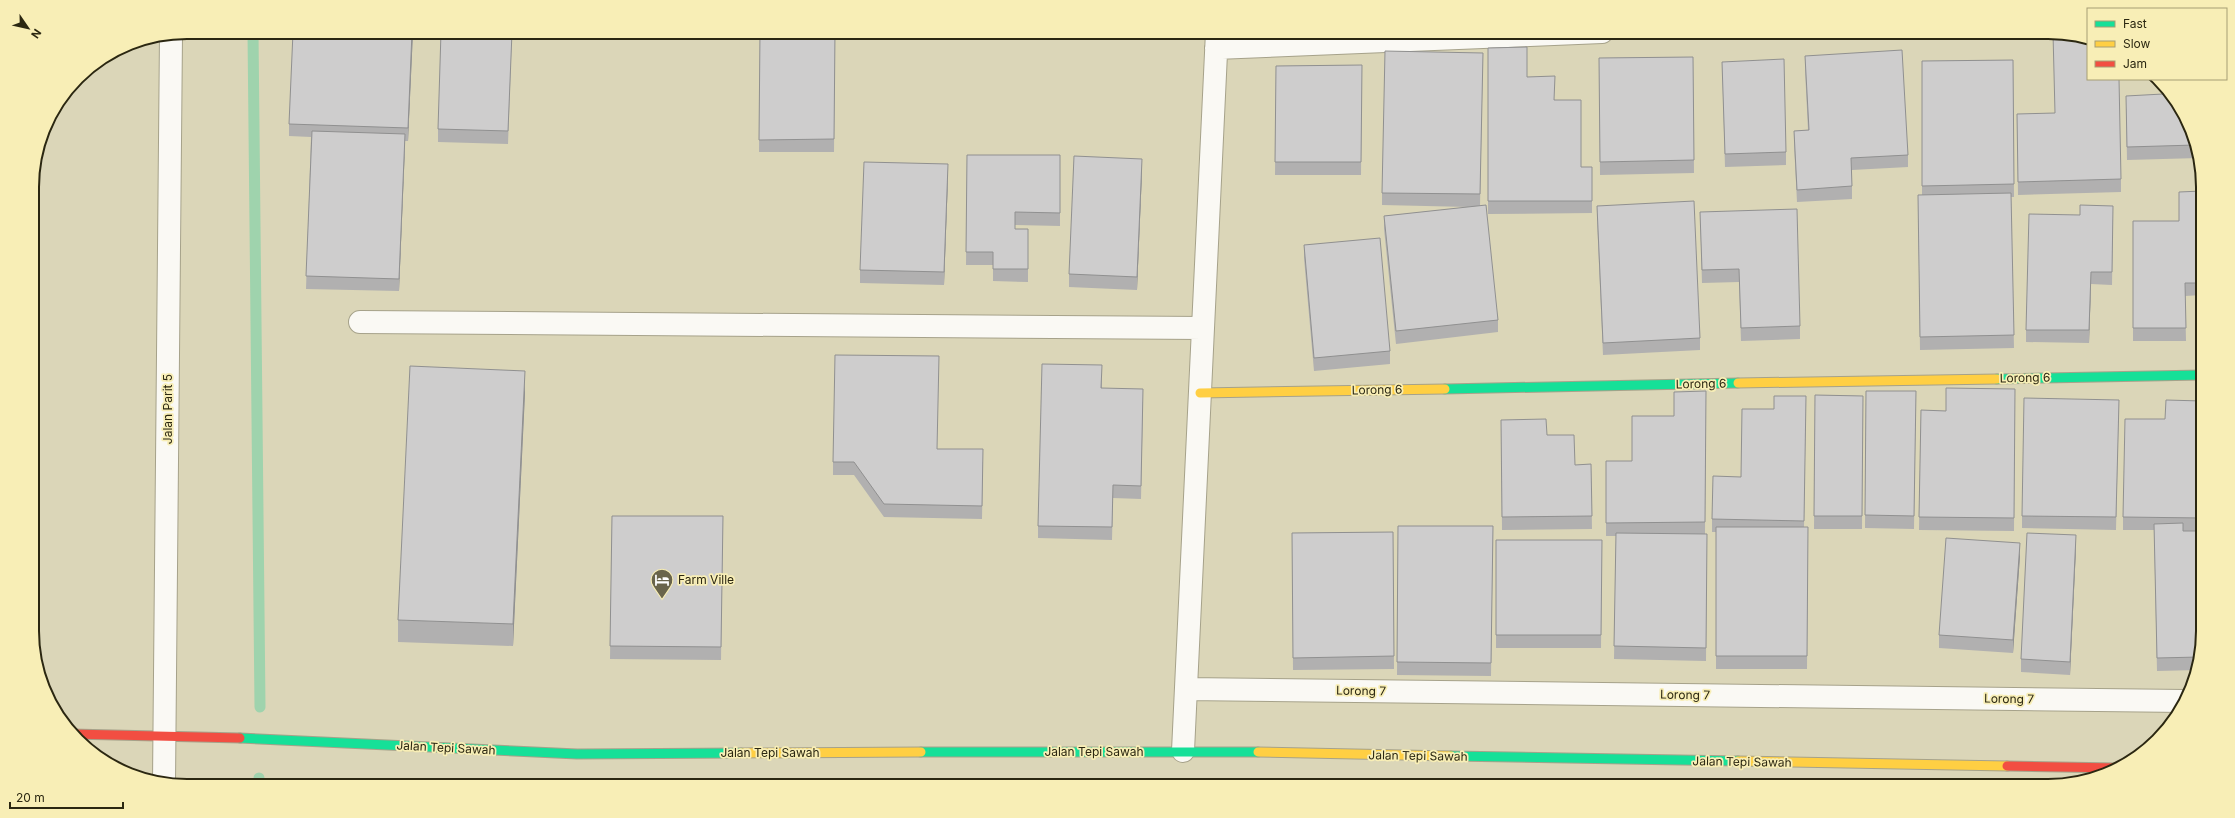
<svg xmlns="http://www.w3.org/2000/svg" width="2235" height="818" font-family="Inter,sans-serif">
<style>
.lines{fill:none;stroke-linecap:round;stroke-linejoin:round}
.stream{stroke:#9fd3ad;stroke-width:11}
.street-casing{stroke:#a6a28a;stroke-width:24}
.fast-casing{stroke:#a6a28a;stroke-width:11}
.slow-casing{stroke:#a6a28a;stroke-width:11}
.jam-casing{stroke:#a6a28a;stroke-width:11}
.street{stroke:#faf9f4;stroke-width:22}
.fast{stroke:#16e098;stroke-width:9}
.slow{stroke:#ffcf43;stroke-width:9}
.jam{stroke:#f24e42;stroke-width:9}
.wall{fill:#b1b0b0}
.shaded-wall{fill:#909090}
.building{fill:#cecdcd;stroke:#909090}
.labels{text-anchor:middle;stroke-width:3.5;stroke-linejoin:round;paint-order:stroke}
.street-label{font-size:12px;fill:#2b2711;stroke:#f8eeb6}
.poi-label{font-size:12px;fill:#2b2711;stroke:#f8eeb6;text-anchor:start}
.rim{fill:none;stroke:#2b2711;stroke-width:2}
</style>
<rect width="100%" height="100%" fill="#dbd6b8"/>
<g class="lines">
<path class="stream" d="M253 32 260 707
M259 786V778"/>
<g class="street-casing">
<path id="street" d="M1216 48 1602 32
M360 322 1203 328
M1186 689 2185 701
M1183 751 1217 32
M164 782 171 35"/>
</g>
<g class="fast-casing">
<path id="fast" d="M1997 379 2202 375
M1445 389 1738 383
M240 738 577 754 741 753
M921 752H1258
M1451 756 1738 761"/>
</g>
<g class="slow-casing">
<path id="slow" d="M1738 383 1997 379
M1200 393 1445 389
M1258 752 1451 756
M741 753 921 752
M1738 761 2007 766"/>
</g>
<g class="jam-casing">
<path id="jam" d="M72 734 240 738
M2007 766 2117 768"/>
</g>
<use href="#street" class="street"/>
<use href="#fast" class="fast"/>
<use href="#slow" class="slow"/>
<use href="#jam" class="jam"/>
</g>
<path class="wall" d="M413 32 408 141H405L399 291 306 289 311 137 289 136V124Z
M512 32 508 144 438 142V129Z
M760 32H835L834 152H759Z
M1488 48 1527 77 1555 100 1581 167H1592V213L1488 214Z
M1483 53 1480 206 1498 320V332L1396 344 1384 229V216L1469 207 1382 205V193Z
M1805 56 1908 155V167L1852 170V199L1797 202 1794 144V131L1808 130 1805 69Z
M1693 57 1694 173 1600 175 1599 58Z
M2013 60 2014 197H2011L2014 348 1920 350 1918 195H1922V61Z
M1722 62 1786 152V165L1725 167Z
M1362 65 1361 175H1275L1276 66Z
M2162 83 2165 85 2187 119 2199 158 2127 160 2126 109 2162 94Z
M2017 114 2121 179V192L2018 195Z
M967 155H1060V226L1015 225V229H1028V282L993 281V265H966Z
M1142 172 1137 290 1069 287V274Z
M948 177 944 285 860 283V270Z
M2202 191V295L2185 296 2186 341H2133V221H2179Z
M1597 206 1700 338V350L1603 355 1597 219Z
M1700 212 1800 326V339L1741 341 1739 282 1702 283Z
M2113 219 2112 285 2091 284 2089 343 2026 342V330Z
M1304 245 1390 351V364L1314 371 1304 258Z
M1102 378V389L1143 402 1141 499 1113 498 1112 540 1038 538V526Z
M2015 389 2014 531 1919 530 1921 410 1946 411Z
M1706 391 1705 534H1707L1706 661 1614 659 1616 536H1606V461H1632L1674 416Z
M1866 391H1916L1914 529 1865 528Z
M525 393 513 646 398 642V620Z
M1815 395 1863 396 1862 529H1814Z
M1806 396 1804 527H1808L1807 669H1716V532H1712V519L1741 477 1774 409Z
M2119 400 2116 530 2022 528V516Z
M2202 401 2203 631 2197 670 2157 671 2154 530H2123V517L2165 419Z
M1501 420 1547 435 1575 465 1591 464 1592 529 1502 530Z
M937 449 983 462 982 519 884 517 854 475H833V462Z
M612 516H723L721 660 610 659Z
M1398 526H1493L1491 676 1397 675Z
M1393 532 1394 669 1293 670 1292 533Z
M1496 540H1602L1601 648H1496Z
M2076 548 2070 675 2021 672V659Z
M2020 556 2013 653 1939 648V635Z"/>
<path class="shaded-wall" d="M412 32H413L408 141V128Z
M405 134V147L399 291V279Z
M1142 159V172L1137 290V277Z
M948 164V177L944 285V272Z
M2091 272V284L2089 343V330Z
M525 371V393L513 646V624Z
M2076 535V548L2070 675V662Z
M2020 543V556L2013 653V640Z"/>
<path class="building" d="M293 32H412L408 128 289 124Z
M441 32H512L508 131 438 129Z
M760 32H835L834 139 759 140Z
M2053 33 2088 39V79H2119L2121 179 2018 182 2017 114 2055 113Z
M1527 47V77L1555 76 1554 100H1581V167H1592V201H1488V48Z
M1902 50 1908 155 1851 158 1852 186 1797 190 1794 131 1809 130 1805 56Z
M1385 51 1483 53 1480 194 1382 193Z
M1693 57 1694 160 1600 162 1599 58Z
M1784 59 1786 152 1725 154 1722 62Z
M2013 60 2014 184 1922 186V61Z
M1362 65 1361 162H1275L1276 66Z
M2162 83 2165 85 2187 119 2195 145 2127 147 2126 96 2163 94Z
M312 131 405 134 399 279 306 276Z
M967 155H1060V213L1015 212V229H1028V269H993V252H966Z
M1074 156 1142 159 1137 277 1069 274Z
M864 162 948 164 944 272 860 270Z
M2202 191V283H2185L2186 328H2133V221H2179V192Z
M2011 193 2014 335 1920 337 1918 195Z
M1694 201 1700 338 1603 343 1597 206Z
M1486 205 1498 320 1396 331 1384 216Z
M2080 205 2113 206 2112 272H2091L2089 330H2026L2029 214 2080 215Z
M1797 209 1800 326 1741 328 1739 269 1702 270 1700 212Z
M1380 238 1390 351 1314 358 1304 245Z
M835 355 939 356 937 449H983L982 506 884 504 854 462H833Z
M1042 364 1102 365 1101 388 1143 389 1141 486 1113 485 1112 527 1038 526Z
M410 366 525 371 513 624 398 620Z
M1946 388 2015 389 2014 518 1919 517 1921 410 1946 411Z
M1706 391 1705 522 1606 523V461H1632V416H1674V392Z
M1866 391H1916L1914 516 1865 515Z
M1815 395 1863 396 1862 516H1814Z
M1774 396H1806L1804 521 1712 519 1713 476 1741 477 1742 409H1774Z
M2024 398 2119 400 2116 517 2022 516Z
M2166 400 2202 401 2203 518 2123 517 2125 419H2165Z
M1546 419 1547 435H1574L1575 465 1591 464 1592 516 1502 517 1501 420Z
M612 516H723L721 647 610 646Z
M2183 523V531H2203V631L2199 657 2157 658 2154 524Z
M1398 526H1493L1491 663 1397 662Z
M1716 527H1808L1807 656H1716Z
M1393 532 1394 656 1293 658 1292 533Z
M1616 533 1707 534 1706 648 1614 646Z
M2027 533 2076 535 2070 662 2021 659Z
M1946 538 2020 543 2013 640 1939 635Z
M1496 540H1602L1601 635H1496Z"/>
<defs>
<g id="hotel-pin" transform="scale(1.15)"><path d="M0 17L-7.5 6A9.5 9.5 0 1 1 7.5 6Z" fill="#69644b" stroke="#f8eeb6"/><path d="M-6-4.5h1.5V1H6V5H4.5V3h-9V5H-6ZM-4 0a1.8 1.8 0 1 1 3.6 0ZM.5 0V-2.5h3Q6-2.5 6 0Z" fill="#fff"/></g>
</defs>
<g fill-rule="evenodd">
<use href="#hotel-pin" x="662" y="580"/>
</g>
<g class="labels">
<g class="street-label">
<text transform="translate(2025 378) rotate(-1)" y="4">Lorong 6</text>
<text transform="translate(1701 384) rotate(-1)" y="4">Lorong 6</text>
<text transform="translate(1377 390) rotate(-1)" y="4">Lorong 6</text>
<text transform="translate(168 409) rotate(-90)" y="4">Jalan Parit 5</text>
<text transform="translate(1361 691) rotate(1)" y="4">Lorong 7</text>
<text transform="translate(1685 695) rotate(1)" y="4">Lorong 7</text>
<text transform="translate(2009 699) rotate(1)" y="4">Lorong 7</text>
<text transform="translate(446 748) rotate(3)" y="4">Jalan Tepi Sawah</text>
<text x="1094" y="756">Jalan Tepi Sawah</text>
<text x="770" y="757">Jalan Tepi Sawah</text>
<text transform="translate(1418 756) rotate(1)" y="4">Jalan Tepi Sawah</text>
<text transform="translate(1742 762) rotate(1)" y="4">Jalan Tepi Sawah</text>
</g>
<g class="poi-label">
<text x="678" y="584">Farm Ville</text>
</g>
</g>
<path d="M0 0H2235V818H0ZM187 39H2048A148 148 0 0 1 2196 187V631A148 148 0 0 1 2048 779H187A148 148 0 0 1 39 631V187A148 148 0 0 1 187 39Z" fill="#f8eeb6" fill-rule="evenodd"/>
<path class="rim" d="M187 39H2048A148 148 0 0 1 2196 187V631A148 148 0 0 1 2048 779H187A148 148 0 0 1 39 631V187A148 148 0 0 1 187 39Z"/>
<rect x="2087" y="8" width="140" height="72" fill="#f8eeb6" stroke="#a69e74"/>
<rect x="2095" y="21" width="20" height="6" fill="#16e098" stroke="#a69e74"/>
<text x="2123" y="28" font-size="12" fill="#2b2711">Fast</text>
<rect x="2095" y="41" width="20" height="6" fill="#ffcf43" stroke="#a69e74"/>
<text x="2123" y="48" font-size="12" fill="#2b2711">Slow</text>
<rect x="2095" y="61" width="20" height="6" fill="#f24e42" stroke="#a69e74"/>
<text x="2123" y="68" font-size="12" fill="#2b2711">Jam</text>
<g transform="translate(28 28) rotate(124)" stroke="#f8eeb6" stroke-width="3" paint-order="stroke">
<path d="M0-3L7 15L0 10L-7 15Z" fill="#2b2711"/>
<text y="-6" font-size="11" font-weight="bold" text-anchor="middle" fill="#2b2711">N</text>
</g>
<path d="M10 802v6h113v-6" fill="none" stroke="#2b2711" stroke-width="2"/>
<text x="16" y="802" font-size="12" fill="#2b2711" stroke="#f8eeb6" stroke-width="3" paint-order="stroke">20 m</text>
</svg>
